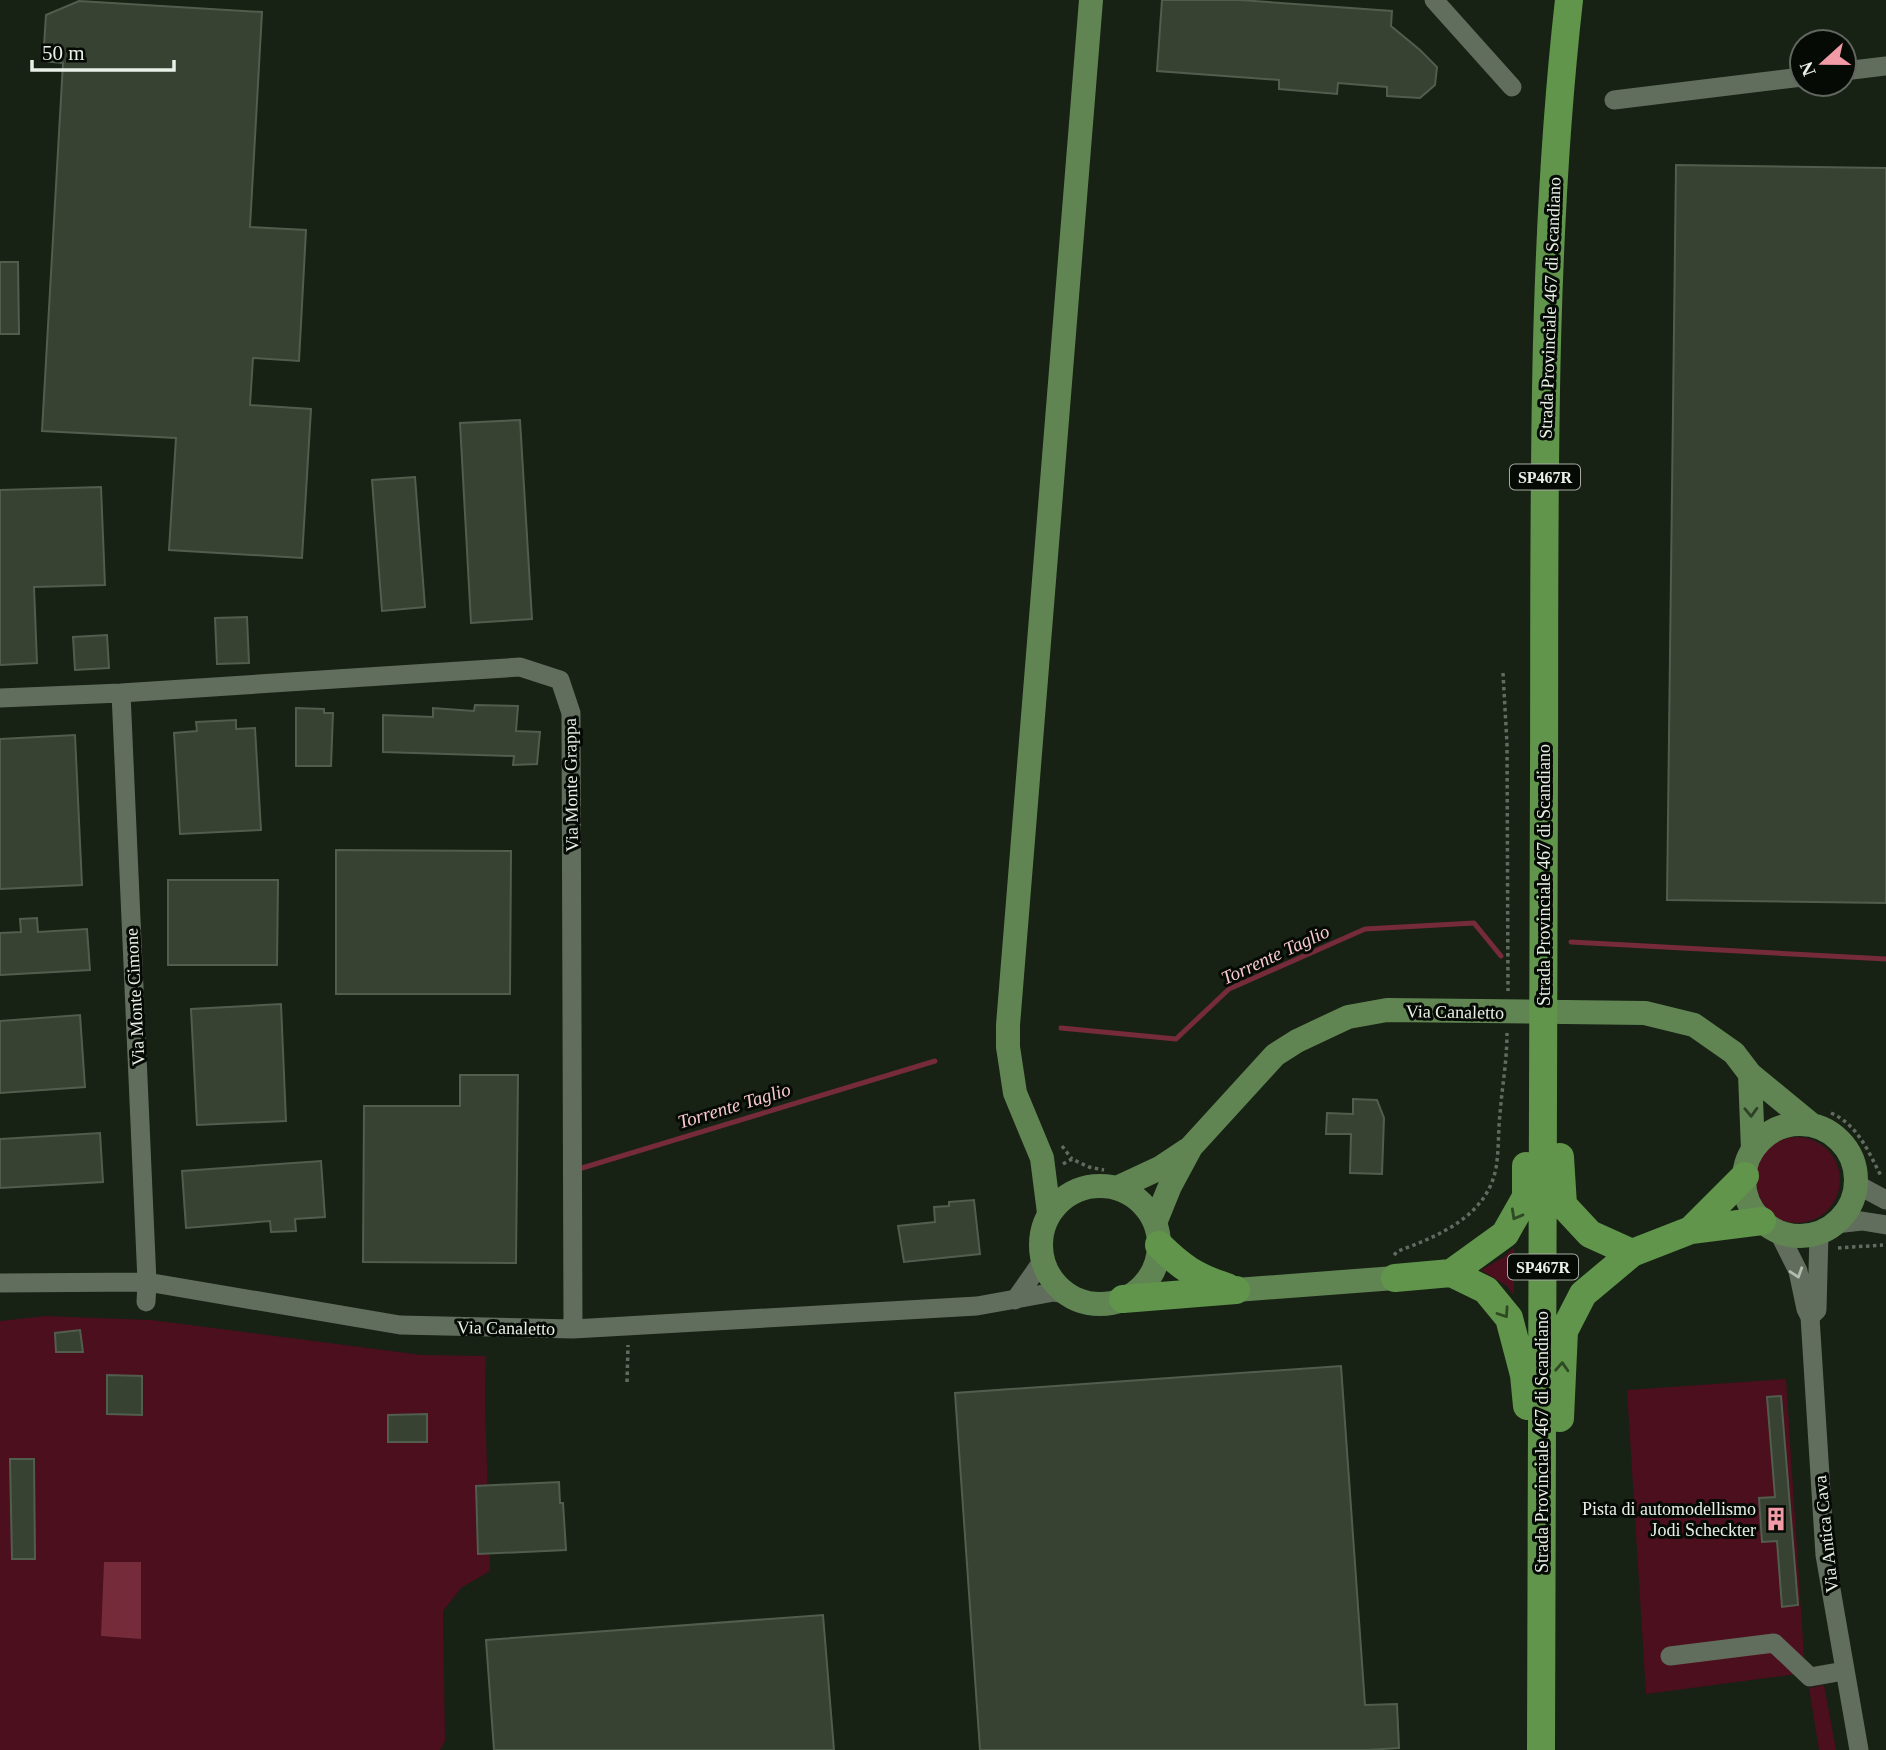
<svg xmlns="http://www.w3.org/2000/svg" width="1886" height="1750" font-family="'Times New Roman',serif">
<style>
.green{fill:#4b0f1e}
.water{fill:#762b3a}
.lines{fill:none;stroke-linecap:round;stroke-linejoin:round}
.stream{stroke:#762b3a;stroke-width:5}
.building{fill:#374233;stroke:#515d4d;stroke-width:2}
.path{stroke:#626b5f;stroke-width:3.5;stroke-dasharray:3.5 3.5;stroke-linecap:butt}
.minor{stroke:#616d5d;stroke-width:19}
.major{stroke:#608552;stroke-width:24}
.highway{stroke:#60954b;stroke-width:28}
.oneway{stroke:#2e4128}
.oneway2{stroke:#2e4924}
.oneway3{stroke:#b3bcb0}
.labels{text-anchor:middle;stroke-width:6;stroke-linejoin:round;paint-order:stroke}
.shield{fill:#060a05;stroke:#a5aba3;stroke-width:2}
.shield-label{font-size:16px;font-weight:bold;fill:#e9f0e7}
.street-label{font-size:18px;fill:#e9f0e7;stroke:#060a05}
.poi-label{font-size:18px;fill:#e9f0e7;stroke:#060a05;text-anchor:end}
.water-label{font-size:19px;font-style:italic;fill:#f9cacf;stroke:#060a05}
</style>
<rect width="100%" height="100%" fill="#172114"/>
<path class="green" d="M1754 1180a43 43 0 1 1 86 0a43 43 0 1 1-86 0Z
M1514 1247V1296L1507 1286 1481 1270 1504 1257Z
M45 1316 151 1320 422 1355 486 1356 485 1400 490 1571 461 1588 443 1611 445 1741 440 1750H0V1321Z
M1786 1379 1805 1673 1646 1694 1627 1390Z
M1824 1685 1836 1750H1819L1809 1688Z"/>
<path class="water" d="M104 1562H141V1639L101 1636Z"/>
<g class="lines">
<path class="stream" d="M1571 942 1886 959
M1061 1028 1176 1039 1229 989 1365 929 1474 923 1501 956
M582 1168 935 1061"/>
</g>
<path class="building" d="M1162 0H1240L1392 11 1391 26 1420 50 1437 67 1435 85 1420 98 1387 96V87L1338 83 1337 94 1279 89V80L1157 71Z
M79 1 262 12 250 227 306 230 299 361 253 358 250 405 311 409 302 558 169 550 176 438 42 431 63 63 43 61 46 15Z
M1676 165 1886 168V903L1667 900Z
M0 262H18L19 334H0Z
M520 420 532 619 471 623 460 423Z
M415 477 425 607 382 611 372 480Z
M101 487 105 585 34 587 37 663 0 665V490Z
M247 617 249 663 217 664 215 618Z
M107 635 109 668 75 670 73 637Z
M475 705 518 706 516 731 540 732 537 764 513 765 514 756 383 752V715L433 717V708L474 711Z
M296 708 324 709V713H333L331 766H296Z
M236 720V729L255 728 261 830 180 834 174 733 197 731 196 722Z
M75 735 82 885 0 889V739Z
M336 850 511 851 510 994H336Z
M168 880H278L277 965H168Z
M37 918 38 932 87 929 90 970 0 975V933L21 932 20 919Z
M281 1004 286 1121 197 1125 191 1009Z
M80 1015 85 1087 0 1093V1021Z
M460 1075H518L516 1263 363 1262 364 1106H460Z
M1353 1099 1377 1100 1384 1118 1382 1174 1350 1173 1351 1134H1326L1327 1113 1353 1114Z
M100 1133 103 1182 0 1188V1139Z
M321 1161 325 1217 295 1219 296 1231 271 1232 270 1221 186 1228 182 1171Z
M974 1200 980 1254 904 1262 898 1226 935 1222 934 1207 949 1206V1202Z
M80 1330 83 1352H56L55 1333Z
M1341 1366 1365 1705 1397 1704 1399 1748 1368 1750H980L955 1393Z
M107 1375 142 1376V1415L107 1414Z
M1781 1396 1798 1605 1782 1607 1777 1541 1762 1542 1759 1498 1775 1497 1767 1397Z
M427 1414V1442H388V1415Z
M10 1459H34L35 1559H12Z
M559 1482 560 1503H563L566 1550 478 1554 476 1486Z
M823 1615 834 1750H494L486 1640Z"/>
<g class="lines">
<path class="path" d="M1503 673 1507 744 1508 991
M1831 1113C1858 1125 1868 1151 1881 1176
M1062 1146 1072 1159
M1063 1164 1072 1159 1089 1167 1104 1170
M1838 1248 1883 1245
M1394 1255 1398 1251C1439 1236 1487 1216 1496 1168 1499 1150 1498 1132 1500 1114 1502 1087 1507 1061 1507 1033
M627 1382 628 1345"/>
<path class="minor" d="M1434 0 1512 87
M1844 71 1886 66
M1614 100 1802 77
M121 693 147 1282 146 1302
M0 698 121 693 520 667 560 680 571 713 573 1329
M1856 1184 1886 1200
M1835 1224 1862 1221 1886 1225
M1778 1231 1798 1271 1806 1309 1810 1317 1825 1555 1859 1750
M0 1283 147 1282 400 1325 573 1329 977 1306 1054 1292 1067 1294
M1015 1300 1041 1263 1040 1243
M1810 1317 1817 1310 1819 1233
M1670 1656 1774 1643 1810 1677 1844 1671"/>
<path class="major" d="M1750 1074 1753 1150
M1744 1180a56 56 0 1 1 112 0a56 56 0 1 1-112 0Z
M1041 1245a59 59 0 1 1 118 0a59 59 0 1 1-118 0Z
M1117 1188 1160 1168 1187 1150
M1049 1213 1042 1158 1015 1093 1008 1047V1025L1091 0
M1155 1223 1170 1186 1191 1147 1275 1055 1297 1041 1348 1017 1387 1010 1645 1013 1694 1025 1734 1053 1750 1074 1812 1125
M1236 1290 1395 1278"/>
<path class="highway" d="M1560 1157 1563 1205 1590 1234 1632 1253
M1691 1230 1745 1176
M1159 1245C1181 1267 1196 1277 1227 1287
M1451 1273 1505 1234 1526 1197V1166
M1395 1278 1451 1273 1486 1290 1509 1318 1524 1375 1527 1406
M1123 1299 1236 1290
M1560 1418 1564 1331 1583 1294 1632 1253 1691 1230 1762 1221
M1541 1750C1542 1424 1543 1099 1544 773 1545 516 1540 256 1569 0"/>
</g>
<defs><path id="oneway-chevron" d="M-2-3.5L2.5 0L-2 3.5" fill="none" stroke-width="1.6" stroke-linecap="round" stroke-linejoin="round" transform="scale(1.75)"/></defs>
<use class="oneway" href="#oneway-chevron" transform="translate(1751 1112) rotate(88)"/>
<g class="oneway2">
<use href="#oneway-chevron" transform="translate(1516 1215) rotate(119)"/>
<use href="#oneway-chevron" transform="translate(1504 1313) rotate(56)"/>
<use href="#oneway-chevron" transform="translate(1562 1367) rotate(-87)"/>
</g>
<use class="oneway3" href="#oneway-chevron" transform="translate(1797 1273) rotate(72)"/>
<defs>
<g id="building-bare" transform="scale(1.89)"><path d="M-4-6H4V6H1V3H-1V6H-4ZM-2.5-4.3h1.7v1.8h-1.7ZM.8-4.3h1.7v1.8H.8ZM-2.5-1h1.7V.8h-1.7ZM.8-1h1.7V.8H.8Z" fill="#f39aa7" stroke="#060a05" stroke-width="2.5" paint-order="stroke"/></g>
</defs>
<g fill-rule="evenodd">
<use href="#building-bare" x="1776" y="1519"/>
</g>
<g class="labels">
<g class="shield">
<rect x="1510" y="464.5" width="70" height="25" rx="5"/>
<rect x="1508" y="1254.5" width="70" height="25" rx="5"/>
</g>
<g class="shield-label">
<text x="1545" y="483">SP467R</text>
<text x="1543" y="1273">SP467R</text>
</g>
<g class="street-label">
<text transform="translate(1550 308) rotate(-88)" y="6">Strada Provinciale 467 di Scandiano</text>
<text transform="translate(571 785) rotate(-91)" y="6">Via Monte Grappa</text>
<text transform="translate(1544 875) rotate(-90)" y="6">Strada Provinciale 467 di Scandiano</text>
<text transform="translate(135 997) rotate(-93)" y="6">Via Monte Cimone</text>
<text transform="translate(1455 1012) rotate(1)" y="6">Via Canaletto</text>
<text transform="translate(506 1328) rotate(1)" y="6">Via Canaletto</text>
<text transform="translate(1542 1442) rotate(-90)" y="6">Strada Provinciale 467 di Scandiano</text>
<text transform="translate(1826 1534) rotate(-96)" y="6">Via Antica Cava</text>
</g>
<g class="poi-label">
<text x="1756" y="1515">Pista di automodellismo<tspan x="1756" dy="21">Jodi Scheckter</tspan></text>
</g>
<g class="water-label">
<text transform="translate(1275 954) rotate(-25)" y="7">Torrente Taglio</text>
<text transform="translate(734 1105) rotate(-17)" y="7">Torrente Taglio</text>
</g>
</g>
<g transform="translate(1823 63) rotate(249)"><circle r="33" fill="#060a05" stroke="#61665f" stroke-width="2"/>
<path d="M0-5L12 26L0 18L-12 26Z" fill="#f39aa7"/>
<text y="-10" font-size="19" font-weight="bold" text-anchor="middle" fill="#e9f0e7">N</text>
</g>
<path d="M32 60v10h142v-10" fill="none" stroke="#e9f0e7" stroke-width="3.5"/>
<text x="42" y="60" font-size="21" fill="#e9f0e7" stroke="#060a05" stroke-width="5" paint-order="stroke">50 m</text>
</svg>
